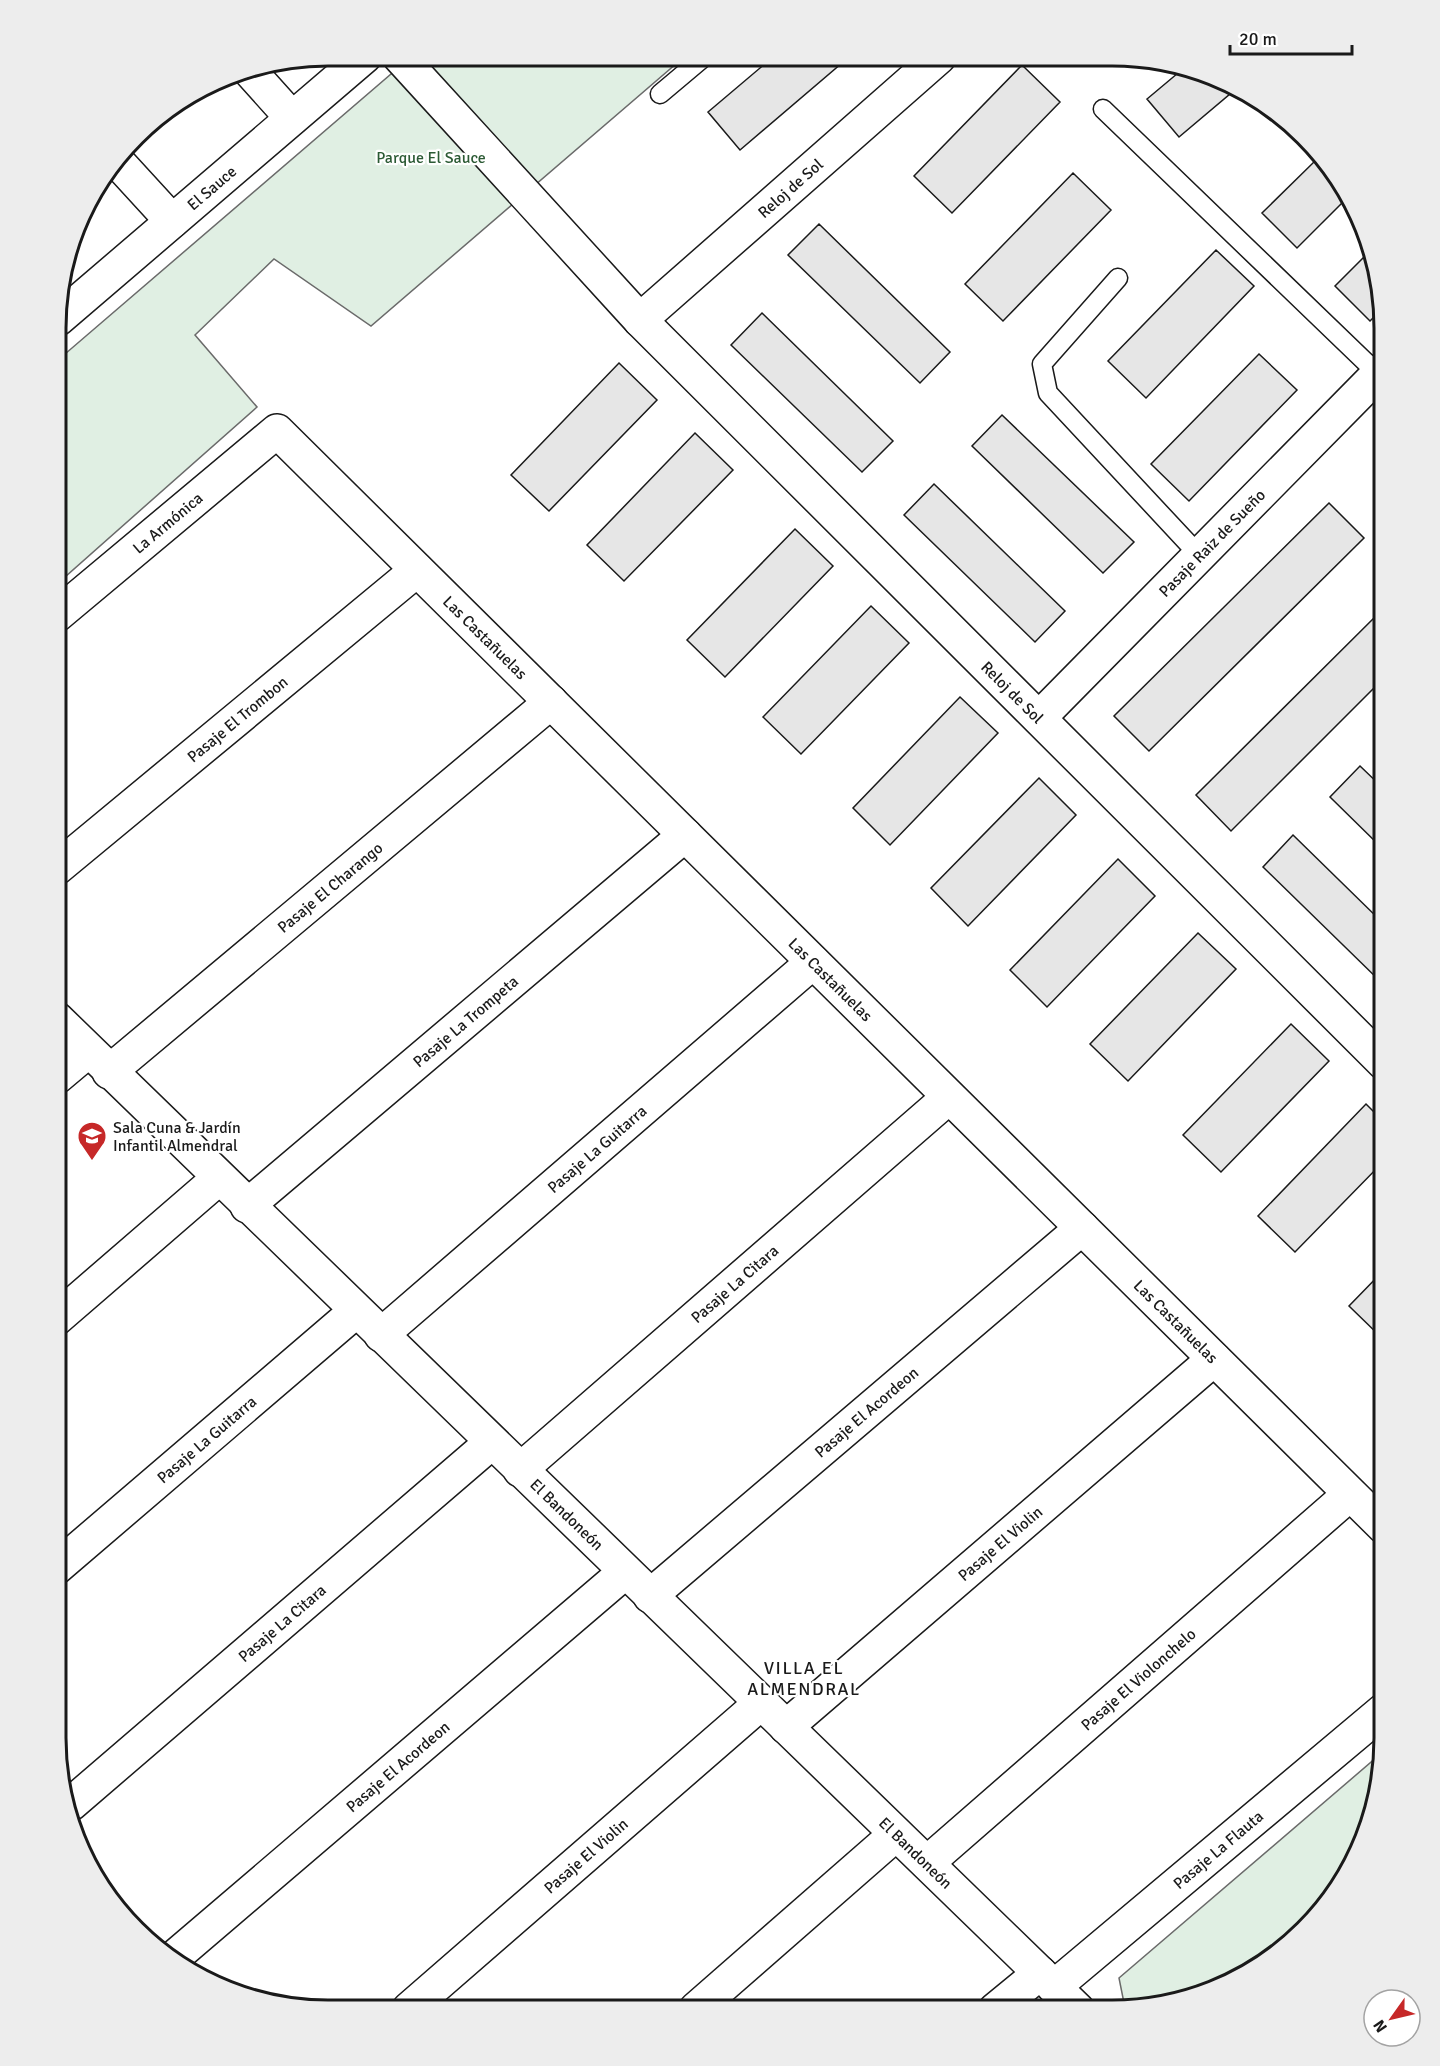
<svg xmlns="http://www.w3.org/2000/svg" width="1440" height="2066" font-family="Signika,sans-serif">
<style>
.green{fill:#e0efe3;stroke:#6a6a6a;stroke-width:1.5}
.building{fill:#e6e6e6;stroke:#1a1a1a;stroke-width:1.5}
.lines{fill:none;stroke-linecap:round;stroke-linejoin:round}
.service-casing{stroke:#1a1a1a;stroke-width:21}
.minor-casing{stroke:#1a1a1a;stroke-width:36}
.tertiary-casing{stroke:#1a1a1a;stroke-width:36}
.service{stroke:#fff;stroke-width:18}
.minor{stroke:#fff;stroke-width:33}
.tertiary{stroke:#fff;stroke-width:33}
.labels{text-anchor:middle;stroke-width:4.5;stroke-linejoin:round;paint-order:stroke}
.park-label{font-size:16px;fill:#2b5a34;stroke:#fff}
.street-label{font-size:16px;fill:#1a1a1a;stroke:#fff}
.poi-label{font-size:16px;fill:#1a1a1a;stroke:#fff;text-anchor:start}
.neighbourhood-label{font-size:18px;letter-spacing:1.5px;fill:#1a1a1a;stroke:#fff}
.rim{fill:none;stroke:#1a1a1a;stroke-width:3}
</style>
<rect width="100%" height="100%" fill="#fff"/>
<path class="green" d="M412 56 684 57 371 326 274 259 195 335 257 407 57 584 58 360Z
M1384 1751 1370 1826 1338 1890 1292 1943 1232 1983 1125 2008 1119 1978Z"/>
<path class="building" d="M773 57H849L740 150 708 112Z
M1022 65 1060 102 952 213 914 176Z
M1184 68 1216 76 1237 88 1179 137 1147 99Z
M1317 159 1348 197 1297 248 1262 213Z
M1073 173 1111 210 1003 321 965 284Z
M819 224 950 352 920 383 788 255Z
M1216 250 1254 286 1146 398 1108 361Z
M1367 254 1381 310 1370 321 1335 286Z
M762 313 893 441 862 472 731 345Z
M1259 354 1297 390 1189 501 1151 464Z
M619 363 657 400 549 511 511 475Z
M1002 415 1134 542 1103 573 972 446Z
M695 433 733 470 624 581 587 545Z
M934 484 1065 611 1035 642 904 515Z
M1329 503 1364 538 1149 751 1114 716Z
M795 529 833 566 725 677 687 640Z
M871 606 909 643 801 754 763 717Z
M1384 608V678L1231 831 1196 795Z
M960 697 998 733 890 845 853 808Z
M1360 766 1384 789V850L1330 797Z
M1039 778 1076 815 968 926 931 888Z
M1293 835 1384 924V985L1263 867Z
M1118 859 1155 896 1047 1007 1010 970Z
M1198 933 1236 969 1128 1081 1090 1044Z
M1291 1024 1329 1061 1221 1172 1183 1135Z
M1366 1104 1384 1122V1161L1295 1252 1258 1216Z
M1384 1270V1340L1349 1306Z"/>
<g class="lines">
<g class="service-casing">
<path id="service" d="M660 94 704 57
M1103 109 1378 374
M1118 278 1042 364 1048 393 1199 555"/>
</g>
<g class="minor-casing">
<g id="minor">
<path id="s1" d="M399 56 640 320 1384 1063"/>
<path d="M248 69 292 118"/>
<path d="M117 161 172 221"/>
<path id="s2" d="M640 320 939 57"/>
<path id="s3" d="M57 615 277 431 1384 1527"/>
<path id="s4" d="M1039 718 1384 368"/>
<path id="s5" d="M57 868 417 570"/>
<path id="s6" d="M57 1019 1078 2010"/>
<path id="s7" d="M109 1072 551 702"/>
<path d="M57 1077 88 1051"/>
<path id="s8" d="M247 1206 685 835"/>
<path d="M56 1319 219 1178"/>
<path id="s9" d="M381 1335 813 962"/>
<path id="s10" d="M520 1470 949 1097"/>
<path id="s11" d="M56 1568 356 1311"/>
<path id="s12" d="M650 1596 1082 1228"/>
<path id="s13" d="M786 1727 1214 1359"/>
<path id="s14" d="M71 1804 492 1442"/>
<path id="s15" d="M927 1863 1350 1494"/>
<path id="s16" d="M171 1960 625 1572"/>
<path id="s17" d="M1054 1987 1384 1710"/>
<path id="s18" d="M409 2009 761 1703"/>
<path d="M696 2009 896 1834"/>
<path d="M995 2010 1040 1973"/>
</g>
</g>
<g class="tertiary-casing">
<g id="tertiary">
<path id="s19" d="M58 319 365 56"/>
</g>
</g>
<use href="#service" class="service"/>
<use href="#minor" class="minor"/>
<use href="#tertiary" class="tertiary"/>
</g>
<defs>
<g id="school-pin" transform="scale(1.5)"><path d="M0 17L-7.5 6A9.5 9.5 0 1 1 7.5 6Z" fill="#c62828" stroke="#fff"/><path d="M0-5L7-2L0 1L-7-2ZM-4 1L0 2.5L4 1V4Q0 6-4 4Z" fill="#fff"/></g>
</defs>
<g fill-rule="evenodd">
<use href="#school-pin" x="92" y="1136"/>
</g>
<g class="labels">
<g class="park-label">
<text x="431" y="163">Parque El Sauce</text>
</g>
<g class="street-label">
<text dy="6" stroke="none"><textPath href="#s19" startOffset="202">El Sauce</textPath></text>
<text dy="6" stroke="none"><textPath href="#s2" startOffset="200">Reloj de Sol</textPath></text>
<text dy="6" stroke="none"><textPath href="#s3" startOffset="144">La Armónica</textPath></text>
<text dy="6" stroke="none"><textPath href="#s4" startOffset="246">Pasaje Raiz de Sueño</textPath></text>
<text dy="6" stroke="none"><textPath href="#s3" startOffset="580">Las Castañuelas</textPath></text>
<text dy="6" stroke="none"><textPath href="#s1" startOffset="884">Reloj de Sol</textPath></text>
<text dy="6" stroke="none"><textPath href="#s5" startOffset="234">Pasaje El Trombon</textPath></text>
<text dy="6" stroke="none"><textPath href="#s7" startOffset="288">Pasaje El Charango</textPath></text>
<text dy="6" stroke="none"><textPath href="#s3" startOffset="1066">Las Castañuelas</textPath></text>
<text dy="6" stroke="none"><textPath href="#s8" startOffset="286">Pasaje La Trompeta</textPath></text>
<text dy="6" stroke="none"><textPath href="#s9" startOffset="285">Pasaje La Guitarra</textPath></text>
<text dy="6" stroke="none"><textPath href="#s10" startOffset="284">Pasaje La Citara</textPath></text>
<text dy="6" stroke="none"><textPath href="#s3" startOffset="1552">Las Castañuelas</textPath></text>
<text dy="6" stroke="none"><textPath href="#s12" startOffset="284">Pasaje El Acordeon</textPath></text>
<text dy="6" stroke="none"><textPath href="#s11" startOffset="198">Pasaje La Guitarra</textPath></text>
<text dy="6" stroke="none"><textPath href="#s6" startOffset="711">El Bandoneón</textPath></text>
<text dy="6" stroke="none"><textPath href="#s13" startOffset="282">Pasaje El Violin</textPath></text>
<text dy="6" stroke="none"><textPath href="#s14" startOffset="278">Pasaje La Citara</textPath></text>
<text dy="6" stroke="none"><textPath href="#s15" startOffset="280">Pasaje El Violonchelo</textPath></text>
<text dy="6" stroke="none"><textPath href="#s16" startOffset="298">Pasaje El Acordeon</textPath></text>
<text dy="6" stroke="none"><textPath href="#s17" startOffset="214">Pasaje La Flauta</textPath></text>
<text dy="6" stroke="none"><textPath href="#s6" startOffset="1197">El Bandoneón</textPath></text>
<text dy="6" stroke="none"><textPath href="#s18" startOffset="234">Pasaje El Violin</textPath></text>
</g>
<g class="poi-label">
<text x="113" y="1133">Sala Cuna &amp; Jardín<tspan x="113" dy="18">Infantil Almendral</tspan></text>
</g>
<g class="neighbourhood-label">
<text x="804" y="1674">VILLA EL<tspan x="804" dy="21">ALMENDRAL</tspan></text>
</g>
</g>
<path d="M0 0H1440V2066H0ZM328 66H1112A262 262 0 0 1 1374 328V1738A262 262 0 0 1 1112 2000H328A262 262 0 0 1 66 1738V328A262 262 0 0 1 328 66Z" fill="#ededed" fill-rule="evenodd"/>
<path class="rim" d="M328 66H1112A262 262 0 0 1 1374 328V1738A262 262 0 0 1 1112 2000H328A262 262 0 0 1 66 1738V328A262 262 0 0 1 328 66Z"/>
<g transform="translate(1392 2018) rotate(236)"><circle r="28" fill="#ffffff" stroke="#a3a3a3" stroke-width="1.5"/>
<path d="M0-4.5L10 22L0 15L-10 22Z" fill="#c62828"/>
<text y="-9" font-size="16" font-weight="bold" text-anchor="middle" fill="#1a1a1a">N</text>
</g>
<path d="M1230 45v9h122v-9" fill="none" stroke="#1a1a1a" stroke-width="3"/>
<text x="1239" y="45" font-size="18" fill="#1a1a1a" stroke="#ffffff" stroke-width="4.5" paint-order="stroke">20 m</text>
</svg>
